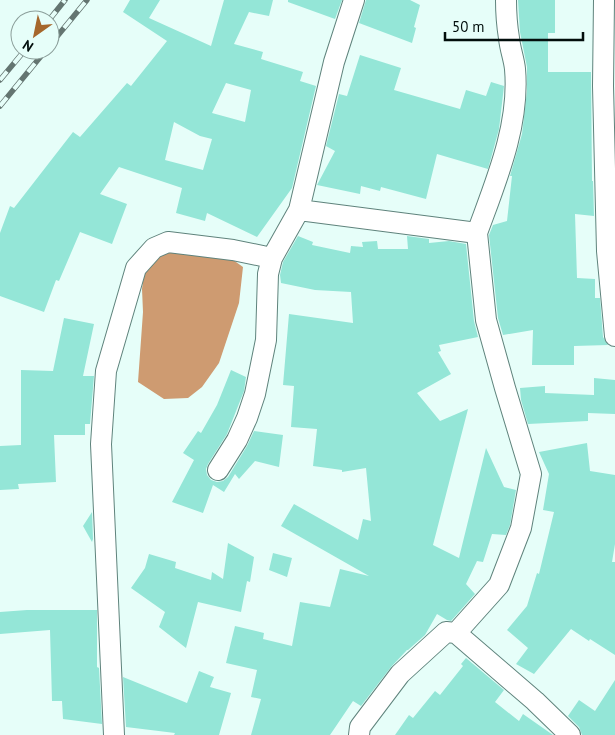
<svg xmlns="http://www.w3.org/2000/svg" width="615" height="735" font-family="'PT Sans',sans-serif">
<style>
.water{fill:#ce9b71}
.building{fill:#94e6d7;fill-rule:evenodd}
.lines{fill:none;stroke-linecap:round;stroke-linejoin:round}
.street-casing{stroke:#5f837c;stroke-width:22}
.street{stroke:#fff;stroke-width:20}
.rail-casing{stroke:#647571;stroke-width:5.5}
.rail{stroke:#e6fef9;stroke-width:4;stroke-dasharray:11;stroke-linecap:butt}
</style>
<rect width="100%" height="100%" fill="#e6fef9"/>
<path class="water" d="M165 247 229 257 243 267 239 303 219 363 202 387 188 398 164 399 138 382 143 312 142 289 145 267Z"/>
<path class="building" d="M130 0H160L149 18 211 46 224 0H273L269 16 249 12 234 44 263 52 261 59 303 72 300 81 316 86 292 188 257 237 207 213 205 221 176 213 182 188 119 167 100 194 127 204 112 244 80 232 59 281 56 280 44 312 0 296V233L10 206 14 208 73 132 80 137 127 83 131 86 167 41 123 12ZM226 83 251 90 245 122 212 113ZM174 122 200 136 212 139 203 170 165 160Z
M288 0H342L335 19 288 2Z
M366 0H410L420 5 414 27 416 28 412 43 359 23Z
M518 0H555V33H548V72H591L592 181H593L594 216 575 214 577 278 595 279V298H600L603 337 608 345 574 346V365H532L533 330 503 335 498 318 489 235 493 225 507 221 512 176H510L522 134 527 91V67L520 32Z
M360 55 401 68 394 90 460 109 466 90 486 96 491 82 504 86 499 129 488 169 437 154 426 199 381 187 380 191 361 186 360 194 317 185 335 151 326 146 339 94 347 96Z
M298 236 313 242 312 245 350 253 351 246 363 247 362 242 377 241 378 249H408L407 236 429 239V243L449 241 466 244 474 321 478 337 439 345 441 351 438 352 451 374 417 393 440 421 468 409 433 545 459 558 486 448 504 487 516 490 510 525 506 535 492 534 483 562 477 561 466 584 475 594 451 621 447 620 437 614 425 635 408 650H407L391 667 361 706 353 701 330 735H251L261 699 251 697 257 670 226 663 235 626 264 633 263 639 292 646 300 602 330 607 340 569 369 576 281 526 294 504 358 540 363 519 371 521 366 468 342 472V470L313 466 317 429 291 427 294 386 283 385 289 314 353 323 351 292 315 290 281 283 280 275 283 262Z
M64 318 94 324 83 376H94L90 424H85V435H54L56 482 18 484 19 489 0 490V446L21 445V370L53 371Z
M231 370 246 377 244 391 227 434 208 464 206 469 207 475 211 480 217 482 223 481 228 477 247 446 254 431 283 435 279 467 255 461 239 479 235 474 224 492 213 485 203 513 172 502 194 460 183 453 198 431 201 433 217 405Z
M594 378 615 380V414L588 413V421L528 424 521 400 520 388 545 386V393L594 395Z
M587 443 590 471 615 475V544L612 562H615V655L590 639 589 641 571 629 534 674 516 664 528 648 507 630 527 606 537 573 539 574 554 512 543 510 549 474 539 452Z
M92 512 93 539 92 542 83 526Z
M228 543 254 557 250 582 247 581 241 612 198 602 186 648 159 627 165 612 131 588 145 568 149 554 176 562 175 568 211 580 212 572 223 579Z
M273 553 292 558 287 577 269 570Z
M27 610H97V667L99 668 102 724 63 719 62 701H52L50 630 0 634V612Z
M466 658 504 690 495 702 519 721 523 714 553 735H395L409 715 413 718 435 691 440 695 463 666 461 664Z
M199 671 214 677 210 687 231 693 219 735H174L175 733 126 727 123 677 187 703Z
M615 680V735H582L579 727 568 716 579 700 595 711Z"/>
<g class="lines">
<g class="street-casing">
<path id="street" d="M604 0 603 86 607 251 615 336
M299 210 477 233 486 320 505 388 531 474 521 528 499 585 456 633 446 632 400 674 360 727 359 735
M477 233C496 181 520 125 515 69 514 59 510 49 509 38 507 26 506 13 506 0
M218 470 237 440 247 418 255 394 266 340 268 274 272 258
M456 633 535 701 570 735
M114 735 101 444 106 371 136 268 154 248 168 242 233 250 272 258 299 210 334 62 354 0"/>
</g>
<use href="#street" class="street"/>
<g class="rail-casing">
<path id="rail" d="M49 20 65 0
M50 45 87 0
M0 80 25 50
M0 106 46 50"/>
</g>
<use href="#rail" class="rail"/>
</g>
<g transform="translate(35 35) rotate(213)"><circle r="24" fill="#e6fef9" stroke="#8b9e9a"/>
<path d="M0-4L9 19L0 12L-9 19Z" fill="#a5672c"/>
<text y="-8" font-size="14" font-weight="bold" text-anchor="middle" fill="#020e0c">N</text>
</g>
<path d="M445 32v8h138v-8" fill="none" stroke="#020e0c" stroke-width="2.5"/>
<text x="452" y="32" font-size="15" fill="#020e0c" stroke="#e6fef9" stroke-width="4" paint-order="stroke">50 m</text>
</svg>
